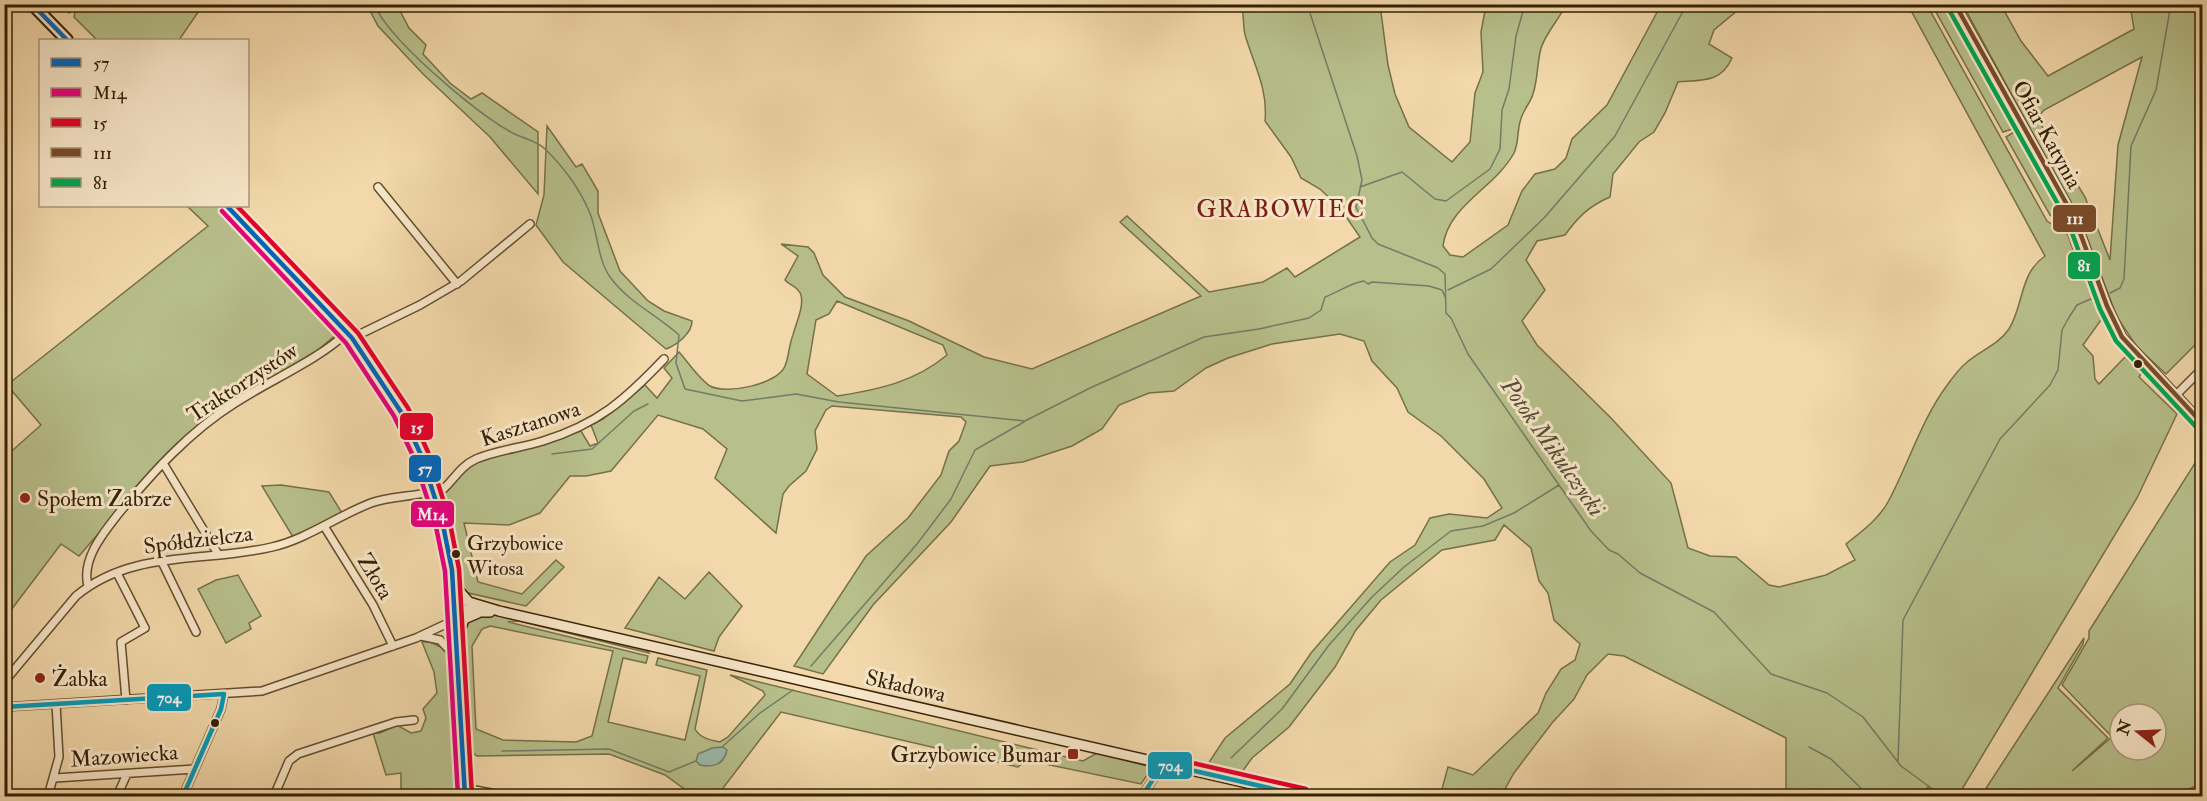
<svg xmlns="http://www.w3.org/2000/svg" width="2207" height="801" font-family="'IM FELL Double Pica',serif">
<style>
.green{fill:#b7bf8b;stroke:#767048;stroke-width:1.5;fill-rule:evenodd}
.water{fill:#9bbaa9;stroke:#727c67;stroke-width:1.5}
.lines{fill:none;stroke-linecap:round;stroke-linejoin:round}
.stream{stroke:#727c67;stroke-width:1.5}
.minor-casing{stroke:#644e2e;stroke-width:10}
.tertiary-casing{stroke:#644e2e;stroke-width:11}
.secondary-casing{stroke:#352005;stroke-width:12}
.primary-casing{stroke:#352005;stroke-width:14}
.minor{stroke:#f7e6c8;stroke-width:7}
.tertiary{stroke:#f7e6c8;stroke-width:8}
.secondary{stroke:#f7e6c8;stroke-width:9}
.primary{stroke:#f2d8aa;stroke-width:10}
.bus-1-casing{stroke:#f7e6c8;stroke-width:9}
.bus-2-casing{stroke:#f7e6c8;stroke-width:9}
.bus-3-casing{stroke:#f7e6c8;stroke-width:9}
.bus-4-casing{stroke:#f7e6c8;stroke-width:9}
.bus-5-casing{stroke:#f7e6c8;stroke-width:9}
.bus-6-casing{stroke:#f7e6c8;stroke-width:9}
.bus-1{stroke:#0065bd;stroke-width:4.5}
.bus-2{stroke:#e5007d;stroke-width:4.5}
.bus-3{stroke:#e4002b;stroke-width:4.5}
.bus-4{stroke:#7a4b2a;stroke-width:4.5}
.bus-5{stroke:#00a651;stroke-width:4.5}
.bus-6{stroke:#059bba;stroke-width:4.5}
.bus-dot{fill:#352005;stroke:#f7e6c8;stroke-width:2}
.poi-dot{fill:#8f2418;stroke:#f7e6c8;stroke-width:2}
.labels{text-anchor:middle;stroke-width:6;stroke-linejoin:round;paint-order:stroke}
.bus-label{font-size:20px;fill:#352005;stroke:#f7e6c8;text-anchor:start}
.street-label{font-size:22px;fill:#352005;stroke:#f7e6c8}
.poi-label{font-size:22px;fill:#352005;stroke:#f7e6c8;text-anchor:start}
.neighbourhood-label{font-size:24px;letter-spacing:1.5px;fill:#7a1f14;stroke:#f7e6c8}
.water-label{font-size:24px;font-style:italic;fill:#544e36;stroke:#f7e6c8}
.line-badge{stroke:#f7e6c8;stroke-width:2}
.badge-label{font-size:16px;text-anchor:middle;font-weight:bold;fill:#fff}
</style>
<rect width="100%" height="100%" fill="#f2d8aa"/>
<filter id="stains"><feTurbulence type="fractalNoise" baseFrequency=".00333" numOctaves="4"/><feColorMatrix values="0 0 0 0 .2 0 0 0 0 .09 0 0 0 0 .02 0 0 0 .5 -.17"/></filter>
<radialGradient id="worn" r=".72"><stop offset=".6" stop-color="#630" stop-opacity="0"/><stop offset="1" stop-color="#630" stop-opacity=".3"/></radialGradient>
<path class="green" d="M1241 4 1380 5 1388 65 1395 94 1409 127 1452 162 1470 142 1475 93 1483 72 1481 32 1486 5H1566C1559 19 1546 33 1541 48 1537 63 1538 79 1533 94 1530 104 1522 111 1520 122 1517 133 1519 142 1514 153 1495 188 1448 205 1443 246L1450 255 1463 257 1508 225 1522 191 1535 174 1555 169 1566 158 1572 139 1607 105 1661 5H1744L1714 30 1709 44 1732 58C1721 83 1702 80 1678 82L1665 113 1654 132 1639 142 1613 174 1610 197C1589 206 1578 217 1565 235L1537 241 1526 260 1545 290 1522 321 1537 345 1611 418 1671 483 1688 548 1710 556 1736 557 1769 585 1779 587 1826 575 1855 560 1846 544C1861 532 1878 520 1888 502 1909 463 1921 420 1948 384 1953 377 1959 369 1966 363 1980 351 1999 344 2009 329 2024 305 2019 274 2045 256L1908 5H1927L2047 221 2068 235 2075 255 2080 260 2101 320 2083 345 2093 356 2095 379 2099 384 2125 357 2142 372 2139 377 2177 414 2137 498 1958 796H1786V738L1624 656 1608 654 1587 675 1574 699 1552 723 1514 773 1501 796H1440L1448 767 1473 775 1538 713 1546 693 1561 669 1575 660 1580 644 1554 620 1548 593 1539 581 1531 548 1504 525 1495 540 1442 550 1381 600 1356 630 1335 667 1289 727 1252 758 1242 772 1208 764 1225 738 1290 684 1311 653 1390 562 1415 545 1430 518 1449 514 1487 518 1502 508 1484 479 1441 436 1408 412 1397 388 1372 361 1364 341 1340 334 1272 344 1228 358 1206 368 1174 391 1149 393 1119 405 1102 429 1072 446 1023 462 990 466 951 522 873 605 823 674 794 666 866 556 908 518 941 475 949 451 959 441 966 422 961 417 832 406 826 410 815 431 817 449 806 471 789 486 783 494 776 533 715 478 727 449 703 429 658 415 611 471 586 476H570L540 513 509 525 464 523 478 582 522 594 556 560 564 567 526 606 464 592 460 585C465 555 450 528 442 499 448 488 457 473 468 466 496 449 547 444 581 431L590 446 598 443 591 425 603 419 645 385 657 398 672 378 664 368 679 352C688 362 699 379 710 386 727 395 778 384 785 366 789 357 789 344 793 335 796 323 804 307 801 295 798 286 790 286 785 280L798 256 781 244 808 247 814 253 823 275 845 297 909 321 984 357 1032 369 1201 296 1120 222 1127 216 1209 292 1263 282 1287 268 1295 277 1360 237 1340 208 1320 189 1301 178 1291 157 1265 121C1268 90 1255 67 1246 38 1242 27 1245 16 1241 4ZM837 301 943 345 947 355C915 382 877 390 837 396L807 374 816 320 829 314Z
M61 5H203L179 40H97L74 17 76 7 69 13Z
M367 5H397L409 28 426 45 423 54 450 83 471 99 482 93 538 132V194L490 137 423 74 378 26Z
M1932 5H1943L2012 129 2003 132Z
M1963 5H2001L2021 41 2048 76 2134 29 2130 5H2202V338L2166 374 2137 347 2117 317 2081 222ZM2142 57 2118 145 2110 260 2085 197 2037 118 2044 110Z
M547 126 576 167 582 164 598 191V213L620 271 648 301 664 311 692 321C692 333 677 345 666 349L563 262 536 225 544 195Z
M2014 132 2067 223 2068 228 2050 215 2006 137Z
M187 206H220L224 218 227 213 341 329V335L338 333 318 350 234 400 177 443 79 556 61 544 5 618V457L41 425 7 385 208 226Z
M232 206H238L305 276 353 332Z
M2202 452V783L2174 796H1981L2084 638 2083 644 2058 688 2108 738 2072 771 2112 737 2062 685 2089 638V631ZM2120 714H2156V750H2120Z
M281 485 329 492 342 513 293 537 262 486Z
M709 572 742 606 719 637 714 651 625 628 659 577 685 599Z
M238 575 261 616 249 623 251 629 226 643 198 589 216 580Z
M492 615 507 616 645 648 649 653 519 621 508 622 648 656 646 663 623 658 608 722 685 740 700 676 656 665 658 658 707 670 695 729C700 738 710 740 720 742L728 737 765 695 763 691 730 675 1083 761 1097 753 1147 766 1149 772 1141 784 1026 760 1018 767 781 712 717 796H694L665 775 609 754 477 756 472 752 467 660 462 662C461 631 455 619 492 615ZM490 626 613 651 592 736 576 742 503 740 476 729 472 646 482 629Z
M422 642H430L443 648 456 668 462 796H401V773L386 775 373 733H380L397 725 411 733 421 731 426 718 423 709 437 693 434 672Z"/>
<path class="water" d="M723 747 727 750C724 764 714 768 700 765L696 761 698 754 712 748Z"/>
<g class="lines">
<path class="stream" d="M374 4C389 40 474 111 509 131 520 138 536 140 545 149 564 167 582 192 591 216 598 236 598 260 610 277 629 303 656 314 679 335L676 363 685 389 742 401 796 394 839 402 1025 421 1090 388 1204 337 1259 329 1309 318 1321 310 1325 297C1339 292 1350 283 1364 281L1368 284 1372 282 1429 286 1442 290 1446 299
M1307 4 1357 156 1362 180 1356 207 1372 238 1378 244 1438 268 1445 274 1446 313 1451 318 1468 354 1591 531 1609 550 1618 554 1640 573 1714 612 1771 674 1827 693 1863 717 1901 766 1942 796
M1360 187 1402 172 1435 199 1446 201 1490 169 1500 149 1502 110 1509 89 1516 36 1525 4
M1448 290 1491 269 1544 218 1615 136 1687 4
M2110 293 2120 288 2124 279 2131 146 2156 90 2171 4
M552 454 592 449 634 411 648 404
M811 666 917 544 951 499 975 450 1024 422
M723 746 760 713 793 690
M1809 747 1831 759 1869 796
M502 751 609 749 669 772 696 761
M1231 758 1282 709 1329 645 1372 597 1404 567 1451 531 1483 526 1514 513 1559 485
M1898 761 1903 620 2000 439 2050 385 2058 370 2062 330 2068 319 2077 305 2093 298
M1920 796 1929 786"/>
<g class="minor-casing">
<path id="minor" d="M378 187 457 284
M352 338 420 305 461 281 530 224
M2176 395 2202 369
M163 463 218 554
M435 496C451 486 458 467 476 459 497 450 521 448 543 441 598 424 625 400 664 359
M324 526 373 605 393 646
M161 560 196 632
M117 573 145 628 121 642 126 700
M88 586C81 559 104 532 119 513 154 471 189 432 235 403 272 379 315 362 348 332
M421 636 440 640 456 657
M4 682 76 596C132 549 205 563 272 547 307 539 337 516 371 503 391 496 413 497 434 491
M4 707 262 691 416 638 446 624 455 626
M55 778 195 769
M465 788 506 796
M48 796 59 757 56 704
M117 796 127 774
M183 796 221 709 224 694
M274 796 289 761 298 754 396 722 414 720
M1142 796 1156 775 1160 763"/>
</g>
<g class="tertiary-casing">
<path id="tertiary" d="M1955 4 2075 219 2107 306 2122 337 2202 423"/>
</g>
<g class="secondary-casing">
<path id="secondary" d="M453 584 469 602 499 611 1304 796
M455 608 474 612H490
M458 637 464 619 478 613
M2192 796 2202 791"/>
</g>
<g class="primary-casing">
<path id="primary" d="M32 4 67 40
M227 206 352 338 401 412 421 455 442 520 452 570 465 796"/>
</g>
<use href="#minor" class="minor"/>
<use href="#tertiary" class="tertiary"/>
<use href="#secondary" class="secondary"/>
<use href="#primary" class="primary"/>
<g class="bus-1-casing">
<path id="bus-1" d="M32 4 67 40
M227 206 352 338 401 412 421 455 442 520 452 570 465 796"/>
</g>
<g class="bus-2-casing">
<path id="bus-2" d="M222 211 346 343 394 416 414 458 435 522 445 571 458 796"/>
</g>
<g class="bus-3-casing">
<path id="bus-3" d="M237 206 358 333 408 408 428 452 449 518 459 569 472 796
M1162 756 1306 789"/>
</g>
<g class="bus-4-casing">
<path id="bus-4" d="M1955 4 2075 219 2107 306 2122 337 2202 423"/>
</g>
<g class="bus-5-casing">
<path id="bus-5" d="M1948 8 2068 222 2100 309 2116 341 2197 428"/>
</g>
<g class="bus-6-casing">
<path id="bus-6" d="M4 707 224 694 221 709 183 796
M1142 796 1156 775 1160 763 1304 796"/>
</g>
<use href="#bus-1" class="bus-1"/>
<use href="#bus-2" class="bus-2"/>
<use href="#bus-3" class="bus-3"/>
<use href="#bus-4" class="bus-4"/>
<use href="#bus-5" class="bus-5"/>
<use href="#bus-6" class="bus-6"/>
</g>
<g class="bus-dot">
<circle cx="2138" cy="364" r="5"/>
<circle cx="456" cy="554" r="5"/>
<circle cx="215" cy="723" r="5"/>
</g>
<g class="poi-dot">
<circle cx="25" cy="498" r="6"/>
<circle cx="40" cy="678" r="6"/>
<rect x="1067" y="748" width="12" height="12" rx="3"/>
</g>
<g class="labels">
<g class="bus-label">
<text x="467" y="550">Grzybowice<tspan x="467" dy="25">Witosa</tspan></text>
</g>
<g class="street-label">
<text transform="translate(2048 134) rotate(61)" y="8">Ofiar Katynia</text>
<text transform="translate(242 382) rotate(-33)" y="8">Traktorzystów</text>
<text transform="translate(530 423) rotate(-18)" y="8">Kasztanowa</text>
<text transform="translate(198 539) rotate(-7)" y="8">Spółdzielcza</text>
<text transform="translate(376 576) rotate(59)" y="8">Złota</text>
<text transform="translate(906 685) rotate(13)" y="8">Składowa</text>
<text transform="translate(124 755) rotate(-4)" y="8">Mazowiecka</text>
</g>
<g class="poi-label">
<text x="37" y="506">Społem Zabrze</text>
<text x="52" y="686">Żabka</text>
<text x="1061" y="762" text-anchor="end">Grzybowice Bumar</text>
</g>
<g class="neighbourhood-label">
<text x="1281" y="217">GRABOWIEC</text>
</g>
<g class="water-label">
<text transform="translate(1553 447) rotate(55)" y="8">Potok Mikulczycki</text>
</g>
</g>
<g class="line-badge">
<rect x="2052" y="204" width="45" height="29" rx="6" fill="#7a4b2a"/>
<rect x="2067" y="251" width="34" height="29" rx="6" fill="#00a651"/>
<rect x="399" y="412" width="35" height="29" rx="6" fill="#e4002b"/>
<rect x="408" y="454" width="34" height="29" rx="6" fill="#0065bd"/>
<rect x="410" y="500" width="45" height="28" rx="6" fill="#e5007d"/>
<rect x="146" y="683" width="46" height="29" rx="6" fill="#059bba"/>
<rect x="1147" y="751" width="46" height="29" rx="6" fill="#059bba"/>
</g>
<g class="badge-label">
<text x="2075" y="224">111</text>
<text x="2084" y="271">81</text>
<text x="417" y="433">15</text>
<text x="425" y="474">57</text>
<text x="432" y="520">M14</text>
<text x="169" y="703">704</text>
<text x="1170" y="771">704</text>
</g>
<rect width="2207" height="801" fill="none" stroke="#f2d8aa" stroke-width="24"/>
<rect x="6" y="6" width="2195" height="789" fill="none" stroke="#352005" stroke-width="3"/>
<rect x="12" y="12" width="2183" height="777" fill="none" stroke="#352005" stroke-width="1.5"/>
<rect x="39" y="39" width="210" height="168" fill="#f7e6c8" stroke="#a9977a" stroke-width="1.5"/>
<rect x="51" y="58" width="30" height="9" fill="#0065bd" stroke="#a9977a" stroke-width="1.5"/>
<text x="93" y="69" font-size="18" fill="#352005">57</text>
<rect x="51" y="88" width="30" height="9" fill="#e5007d" stroke="#a9977a" stroke-width="1.5"/>
<text x="93" y="99" font-size="18" fill="#352005">M14</text>
<rect x="51" y="118" width="30" height="9" fill="#e4002b" stroke="#a9977a" stroke-width="1.5"/>
<text x="93" y="129" font-size="18" fill="#352005">15</text>
<rect x="51" y="148" width="30" height="9" fill="#7a4b2a" stroke="#a9977a" stroke-width="1.5"/>
<text x="93" y="159" font-size="18" fill="#352005">111</text>
<rect x="51" y="178" width="30" height="9" fill="#00a651" stroke="#a9977a" stroke-width="1.5"/>
<text x="93" y="189" font-size="18" fill="#352005">81</text>
<g transform="translate(2138 732) rotate(288)"><circle r="28" fill="#f7e6c8" stroke="#a9977a" stroke-width="1.5"/>
<path d="M0-4.5L10 22L0 15L-10 22Z" fill="#8f2418"/>
<text y="-9" font-size="16" font-weight="bold" text-anchor="middle" fill="#352005">N</text>
</g>
<rect width="100%" height="100%" filter="url(#stains)"/>
<rect width="100%" height="100%" fill="url(#worn)"/>
</svg>
